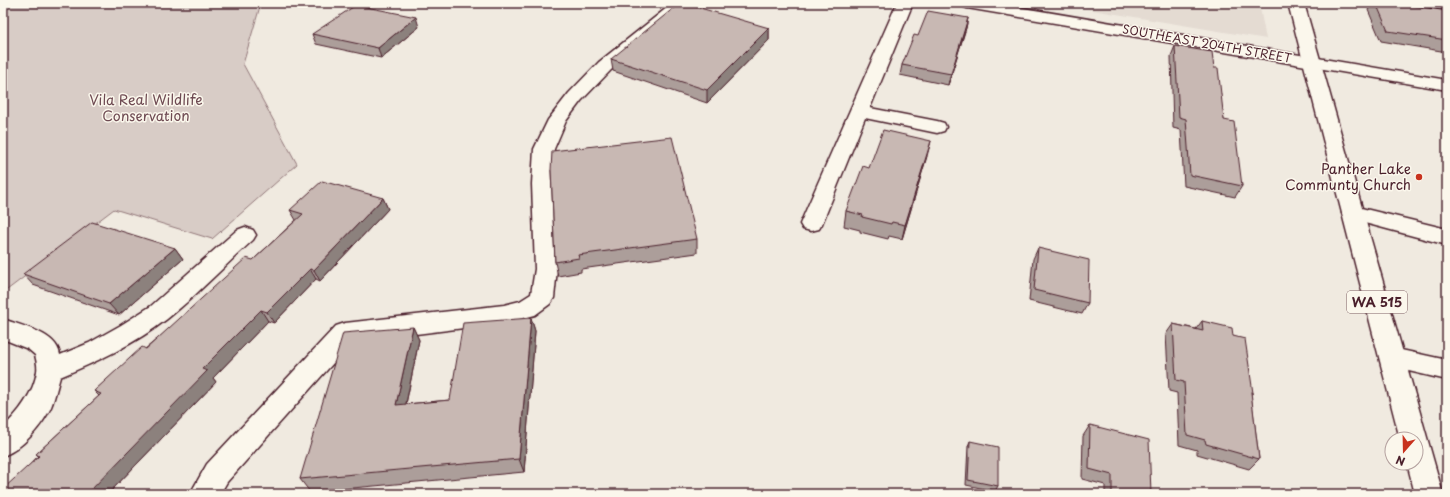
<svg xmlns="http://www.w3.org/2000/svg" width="1450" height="497" font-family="'Playpen Sans',sans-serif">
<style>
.built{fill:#e4dbd2}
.green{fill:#d8ccc6;stroke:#917678}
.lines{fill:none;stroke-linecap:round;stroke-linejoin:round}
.minor-casing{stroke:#4a1f2b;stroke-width:3}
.major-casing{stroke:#4a1f2b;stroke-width:3}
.minor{fill:#fbf7ec;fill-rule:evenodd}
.major{fill:#fbf7ec;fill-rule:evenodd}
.wall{fill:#ac9e9a;stroke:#4a1f2b}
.shaded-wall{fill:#8c817d;stroke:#4a1f2b}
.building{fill:#c8b8b3;stroke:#4a1f2b}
.poi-dot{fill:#c8321e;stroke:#fbf7ec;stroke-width:1.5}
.labels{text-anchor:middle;stroke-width:3;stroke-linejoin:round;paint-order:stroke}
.far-street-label{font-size:12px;fill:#4a1f2b;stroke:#fbf7ec}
.shield{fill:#fbf7ec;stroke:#7f6065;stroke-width:1}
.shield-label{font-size:13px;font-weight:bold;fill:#4a1f2b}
.park-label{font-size:14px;fill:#6e4a52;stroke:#fbf7ec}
.poi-label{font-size:14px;fill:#4a1f2b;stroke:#fbf7ec;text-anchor:end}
</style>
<rect width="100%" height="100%" fill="#f0eae0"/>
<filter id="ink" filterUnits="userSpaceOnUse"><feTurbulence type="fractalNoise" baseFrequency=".025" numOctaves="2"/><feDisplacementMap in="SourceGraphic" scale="8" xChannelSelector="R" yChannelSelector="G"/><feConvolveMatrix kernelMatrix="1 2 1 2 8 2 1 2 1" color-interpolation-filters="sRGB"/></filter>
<g filter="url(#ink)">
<path class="built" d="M1050 3H1259L1266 39Z"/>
<path class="green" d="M3 3H261L243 64 297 164 212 239 114 209 3 293Z"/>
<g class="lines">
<g class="minor-casing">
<path id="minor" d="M673 3H689L682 12 611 70 581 101 566 121 554 149 552 184 557 269 554 298 550 304 535 315 504 323 352 342 227 482 220 494H190L207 464 336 326 345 323 504 305 520 301 531 294 535 269 532 184 534 149 548 120 569 93 599 62Z
M897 3H913L870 108 937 121 944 123 946 127 944 131 937 133 865 118 822 224 819 229 811 231 803 229 800 224Z
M959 3H994L1447 80V90L967 8 962 6Z
M1353 206 1447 229V245L1346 218 1342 213 1346 208Z
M245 227 253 230 256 235 253 240C224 266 197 295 167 319 135 344 98 361 60 377 57 387 55 397 51 407 43 425 22 449 3 456V427C19 413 34 392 37 371 38 366 36 359 35 355L28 349 3 339V319C22 326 57 333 60 355L89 343 121 325 151 306 237 230Z
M1392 348 1447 360V380L1383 365 1380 358 1383 351Z"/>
</g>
<g class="major-casing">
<path id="major" d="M1288 3H1304L1443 494H1415L1407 463H1416V439H1400Z"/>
</g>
<use href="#minor" class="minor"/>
<use href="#major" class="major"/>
</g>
<path class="wall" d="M1372 3H1397L1447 11V52L1381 41 1368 10Z
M1401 3H1447V10Z
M968 18 966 28 948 85 900 75 902 65 918 36Z
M419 27 381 58 316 44 312 34Z
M769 28V40L707 103 613 71 611 59Z
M1175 46 1214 68 1224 120 1242 186 1235 197 1184 186 1181 130 1173 128 1171 56Z
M927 156 902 239 889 236 888 239 860 232V230L844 226 846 211 869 168Z
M551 170 697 239V253L581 269V272L558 276 555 262Z
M383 198 388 209 320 281 316 279 274 323 268 321 213 378 216 382 108 494H3L38 456 36 454 99 396 94 391 253 260 296 220 290 210Z
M175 248 183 259 119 315 33 285 23 274Z
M1038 248 1088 303 1082 314 1029 301 1033 259Z
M531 318 535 331 524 472 310 492 300 479 413 327 419 340 406 404 450 400Z
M1202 321 1233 336 1253 393 1251 394 1259 459 1249 469 1197 454V450L1179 445 1177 393 1169 391 1166 334 1173 324 1196 329Z
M1090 425 1151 494H1105V485L1082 479 1083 436Z
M970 441 998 486 995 491 966 485 968 446Z"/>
<path class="shaded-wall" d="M416 17 419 27 381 58 378 48Z
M968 18 966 28 948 85 951 74Z
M769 28V40L707 103V90Z
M931 141 927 156 902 239 905 225Z
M383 198 388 209 320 281 314 270Z
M175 248 183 259 119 315 109 304Z
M310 269 316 279 274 323 267 312Z
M261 310 268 321 213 378 216 382 108 494H87L202 369Z
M531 318 535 331 524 472 519 459Z
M413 327 419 340 403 418 396 405Z"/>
<path class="building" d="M680 3H683L769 28 707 90 611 59Z
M1376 3H1397L1447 11V40L1388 31Z
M356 5 416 17 378 48 312 34Z
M928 11 968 18 951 74 902 65 914 35 918 36Z
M1175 46 1212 52 1214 68H1218L1224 120 1234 122 1242 186 1190 175 1186 119 1179 117Z
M883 130 931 141 905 225 892 222 891 224 862 217 863 215 846 211 863 166 869 168Z
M672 137 697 239 578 255 579 258 555 262 551 170 552 151Z
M322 181 383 198 314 270 310 269 267 312 261 310 202 369 207 371 87 494H3V489L39 456 36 454 101 394 94 391 142 347 146 349 246 258 253 260 303 214 290 210Z
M92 222 175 248 109 304 23 274Z
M1038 248 1089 260 1088 303 1034 290Z
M531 318 519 459 300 479 343 333 413 327 396 405 450 400 463 323Z
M1202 321 1232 328 1233 336 1245 339 1253 393 1251 392 1259 459 1206 444 1205 440 1187 435 1184 382 1176 380 1173 324 1203 331Z
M1090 425 1149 440 1151 494H1112V475L1089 469Z
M970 441 998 447V486L968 480Z"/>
</g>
<circle class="poi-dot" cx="1419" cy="177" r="4"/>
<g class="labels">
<g class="far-street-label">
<text transform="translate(1207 44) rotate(10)" y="4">SOUTHEAST 204TH STREET</text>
</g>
<rect class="shield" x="1347" y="291" width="60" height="22" rx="3"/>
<g class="shield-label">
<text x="1377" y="307">WA 515</text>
</g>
<g class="park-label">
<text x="146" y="105">Vila Real Wildlife<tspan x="146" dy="16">Conservation</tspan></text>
</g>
<g class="poi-label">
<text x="1411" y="174">Panther Lake<tspan x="1411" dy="16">Communty Church</tspan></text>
</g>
</g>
<rect width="1450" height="497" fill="none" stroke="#fbf7ec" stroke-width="16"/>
<rect x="8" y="8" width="1434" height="481" fill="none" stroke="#4a1f2b" stroke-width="1.5" filter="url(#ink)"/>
<g transform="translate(1404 451) rotate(200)"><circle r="19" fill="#fbf7ec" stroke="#b4a19f"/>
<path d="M0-3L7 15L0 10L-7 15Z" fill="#c8321e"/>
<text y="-6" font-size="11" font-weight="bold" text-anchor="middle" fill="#4a1f2b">N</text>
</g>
</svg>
